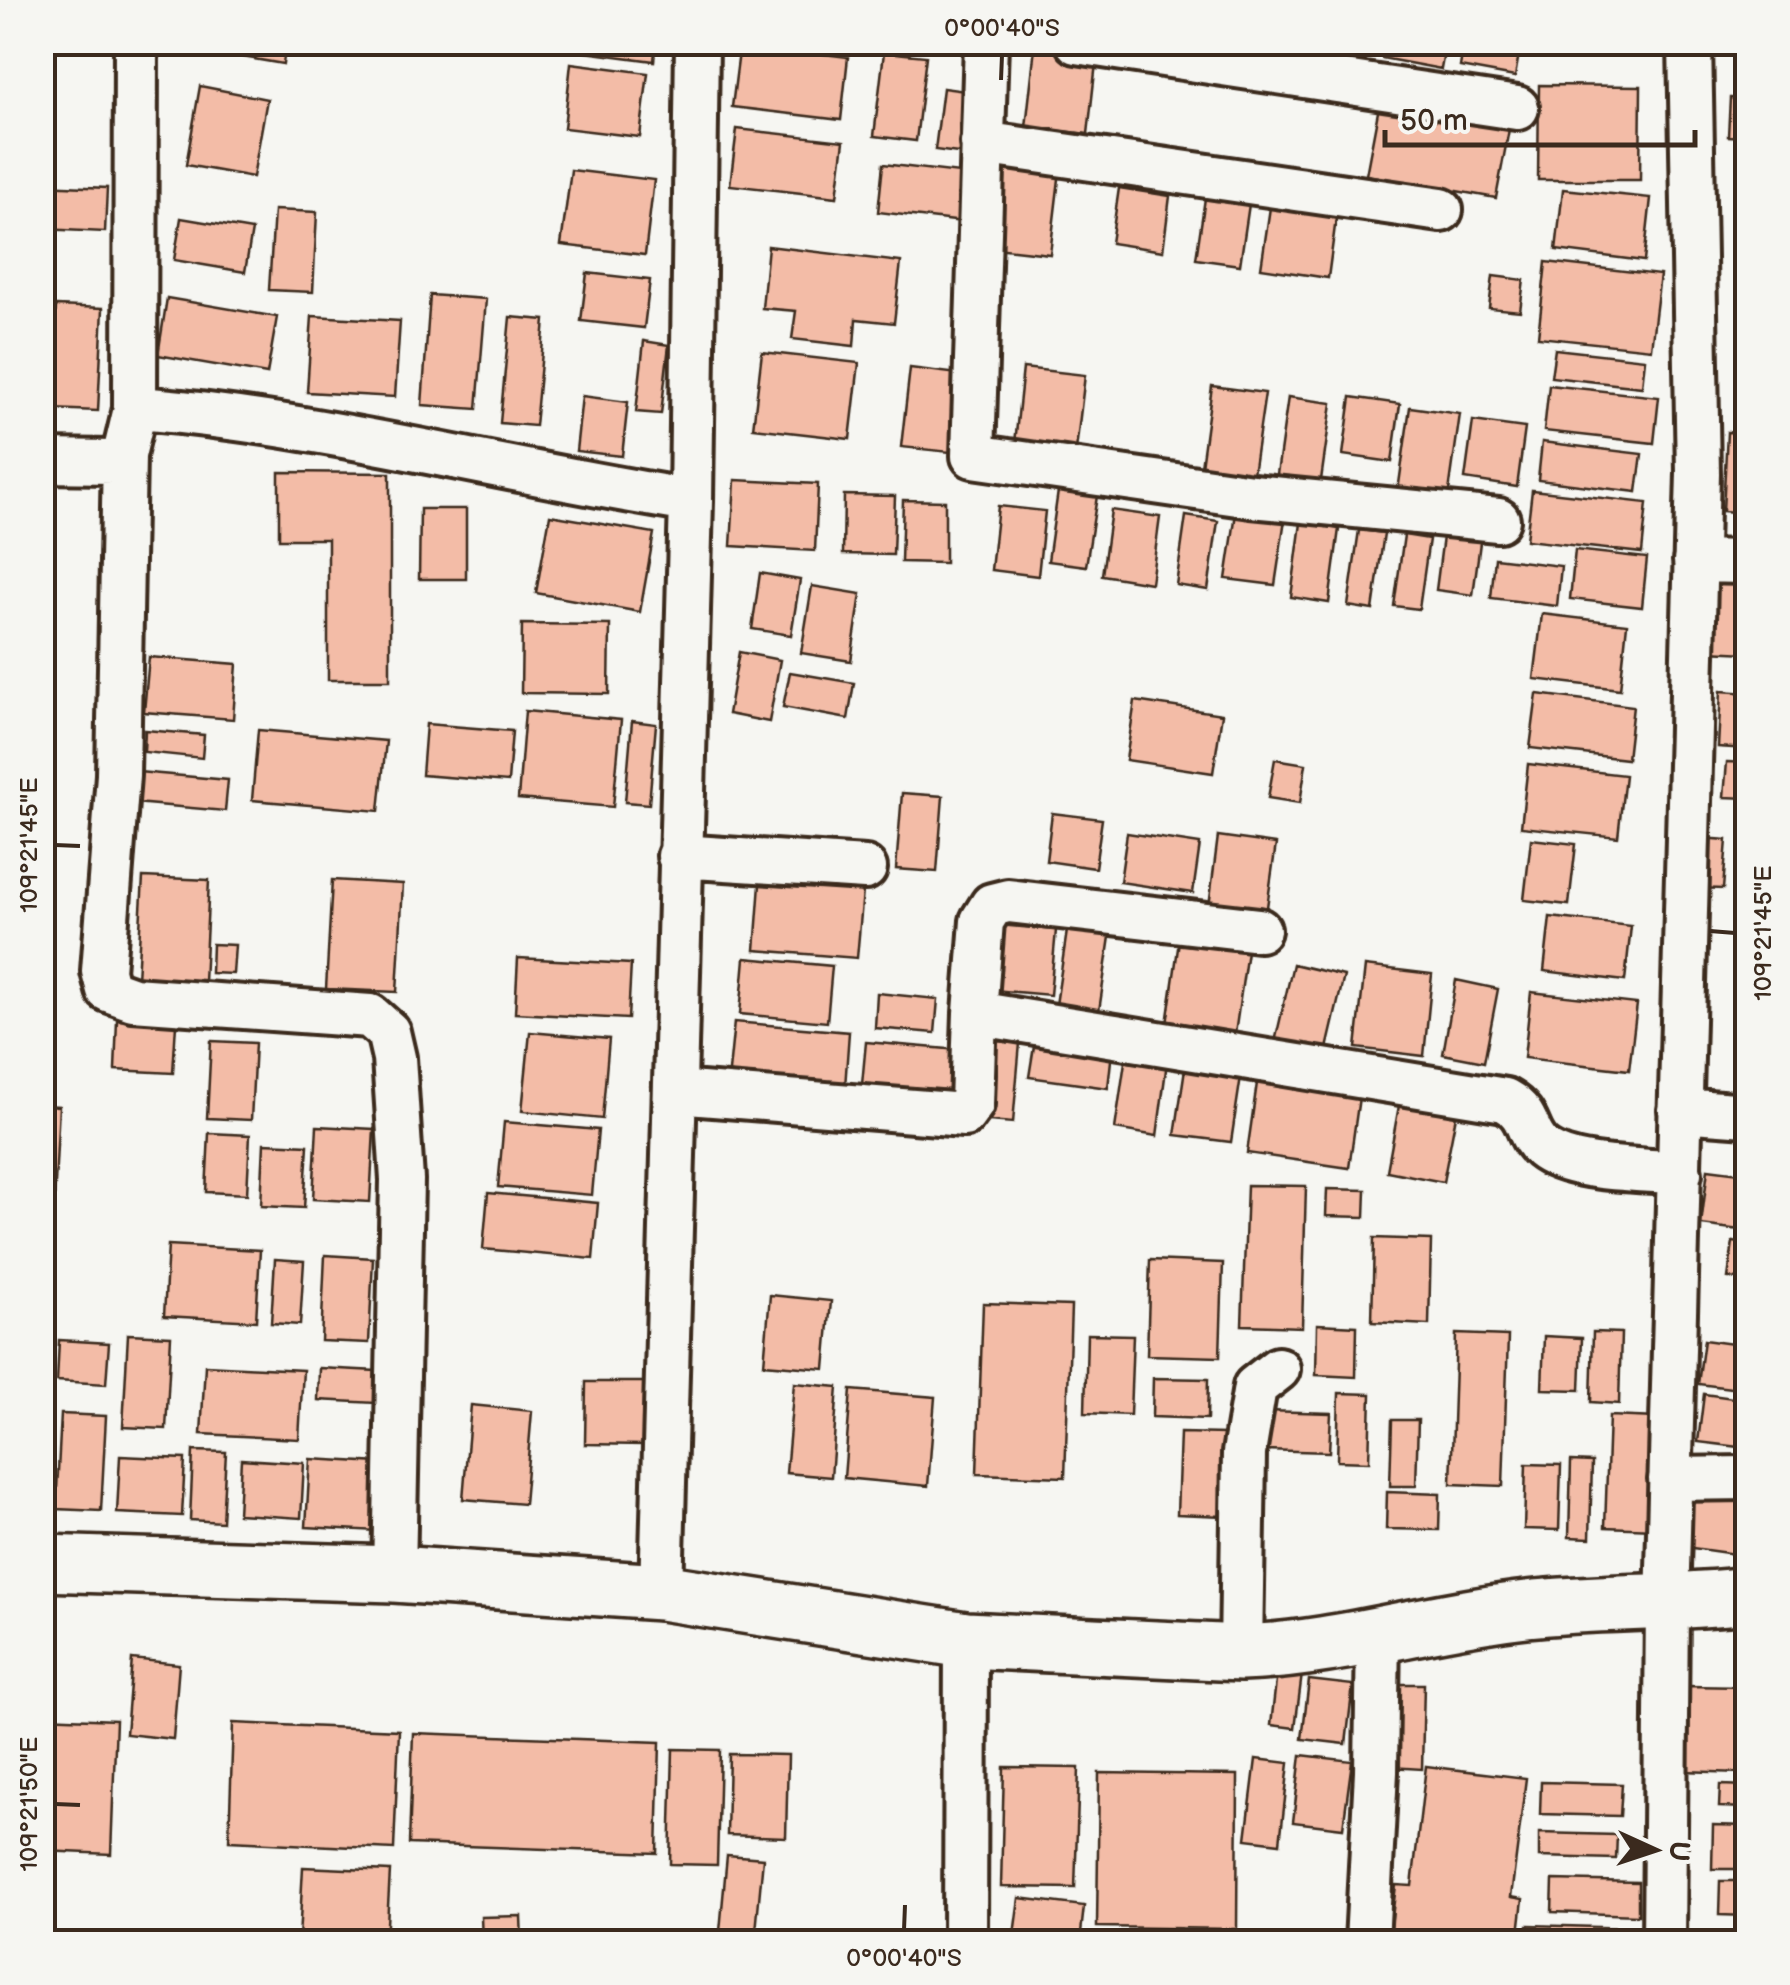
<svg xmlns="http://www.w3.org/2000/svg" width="1790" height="1985" font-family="'Balsamiq Sans',sans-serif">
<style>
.building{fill:#f3bca7;stroke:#3b2a1e;stroke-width:2.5}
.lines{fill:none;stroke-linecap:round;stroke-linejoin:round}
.street-casing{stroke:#3b2a1e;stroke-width:50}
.secondary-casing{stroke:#3b2a1e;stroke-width:62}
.street{stroke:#f6f6f2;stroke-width:42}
.secondary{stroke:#f6f6f2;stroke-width:55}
.ticks{fill:none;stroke:#3b2a1e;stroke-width:4}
.neatline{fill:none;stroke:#3b2a1e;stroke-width:4}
.ticks-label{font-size:25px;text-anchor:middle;fill:#3b2a1e}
</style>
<rect width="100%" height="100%" fill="#f6f6f2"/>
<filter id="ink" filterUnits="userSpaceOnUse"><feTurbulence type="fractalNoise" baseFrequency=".01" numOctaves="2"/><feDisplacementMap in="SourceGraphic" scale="20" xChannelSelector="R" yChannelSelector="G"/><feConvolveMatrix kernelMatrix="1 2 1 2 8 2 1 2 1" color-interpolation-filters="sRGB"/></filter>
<g filter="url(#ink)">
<path class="building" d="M185 42H286L283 64 184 47Z
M570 42H656L654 61 569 50Z
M1385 42H1446L1441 69 1382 58Z
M1464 42H1521L1515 77 1460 67Z
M1722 42H1748V53L1722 51Z
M740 44 848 57 841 120 732 107Z
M1035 47 1097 54 1088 134 1026 127Z
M884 52 926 56 916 141 874 136Z
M571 63 648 73 640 137 564 128Z
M1539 85 1641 86 1640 180H1538Z
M200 86 267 99 253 177 186 165Z
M943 88 973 92 966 154 935 150Z
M1730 98 1748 99V137L1728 136Z
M1380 101 1510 124 1496 198 1366 175Z
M737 129 844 141 837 197 730 185Z
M1742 147H1748V196L1739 195Z
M1005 155 1061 162 1050 254 995 248Z
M883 164 977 175 972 223 878 212Z
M571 170 654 180 645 255 561 245Z
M1208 178 1252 184 1240 265 1196 259Z
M42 185 107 188 105 232 42 229Z
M1119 188 1170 196 1163 251 1111 243Z
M1563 189 1651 198 1644 261 1556 250Z
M1272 194 1338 204 1328 278 1261 268Z
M274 210 317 212 313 292 269 290Z
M1738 212H1748V262L1735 261Z
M181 218 252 230 245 272 174 260Z
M768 246 901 262 894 323 856 319 854 346 792 339 796 311 762 308Z
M1546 262 1660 275 1651 349 1538 337Z
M587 273 650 280 644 328 581 321Z
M1493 276 1524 280 1520 311 1489 308Z
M430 295 486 299 477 409 422 405Z
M167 298 277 317 267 374 158 355Z
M56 306 103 308 98 411 51 409Z
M312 316 400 321 395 397 307 392Z
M510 317 545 320 535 426 500 423Z
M1740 330H1748V359H1739Z
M644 341 669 345 661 414 636 412Z
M1555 349 1645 359 1642 387 1551 377Z
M762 352 859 363 850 439 753 428Z
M910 368 959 374 950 452 901 447Z
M1023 368 1085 375 1076 450 1015 443Z
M1549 385 1659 397 1654 443 1544 431Z
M1212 386 1265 393 1252 481 1200 474Z
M582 396 628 402 622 456 576 451Z
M1288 397 1332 403 1320 487 1276 481Z
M1351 397 1400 404 1392 462 1343 455Z
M1410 407 1460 414 1447 506 1397 498Z
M1473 421 1525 428 1517 487 1465 479Z
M1727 432 1748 433V513L1723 511Z
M1542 442 1642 454 1637 492 1538 480Z
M279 472 390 473V680H328V539H279Z
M735 480 818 484 815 551 731 546Z
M1532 490 1647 503 1642 553 1526 540Z
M1058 491 1097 496 1086 566 1048 561Z
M844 495 895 496 893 555 843 554Z
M903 500 945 501V563L901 562Z
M998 506 1045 511 1038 576 991 570Z
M420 509H466V579H419Z
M1111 510 1160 517 1151 583 1102 575Z
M1236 513 1285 519 1275 585 1226 579Z
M550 515 654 533 640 612 536 593Z
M1186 516 1218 521 1208 590 1176 585Z
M1301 523 1339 529 1329 603 1291 597Z
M1444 529 1481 535 1473 595 1436 590Z
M1359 530 1384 533 1373 610 1348 606Z
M1404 535 1429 539 1419 609 1394 606Z
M1575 550 1647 558 1642 607 1570 599Z
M1495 558 1561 566 1557 606 1491 598Z
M1713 572 1748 574V653L1708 651Z
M760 573 800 580 791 635 752 629Z
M812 586 861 594 851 661 801 653Z
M1542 614 1627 624 1620 689 1534 679Z
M522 624 610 625 609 694 521 693Z
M739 652 780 660 769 722 728 714Z
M149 657 237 664 233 719 144 712Z
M790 672 854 683 848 719 783 707Z
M1721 691 1748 693V749L1718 747Z
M1537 694 1633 706 1627 759 1530 748Z
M1135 701 1222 714 1213 773 1126 760Z
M525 711 621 720 613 807 518 799Z
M632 721 656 724 649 804 625 802Z
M426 724 512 731 508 782 422 775Z
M145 730 204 735 202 758 144 752Z
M258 730 386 741 379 811 252 800Z
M1275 759 1306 764 1300 803 1268 798Z
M1727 762 1748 763V798L1724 797Z
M1528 764 1625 775 1618 837 1521 827Z
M138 772 228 780 225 811 135 803Z
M902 793 943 796 937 872 896 869Z
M1052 813 1102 819 1095 868 1046 861Z
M1743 818 1748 819V893H1738Z
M1127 833 1200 844 1193 893 1120 882Z
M1218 836 1276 844 1266 914 1209 906Z
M1701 838 1727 840 1723 889 1697 888Z
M1531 839 1576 844 1569 905 1524 900Z
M761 871 864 880 857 958 755 950Z
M143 877 209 880 204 982 137 979Z
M332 880 403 884 397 992 326 989Z
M1550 917 1631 926 1625 981 1544 971Z
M1068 924 1111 930 1099 1011 1056 1005Z
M999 925 1056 930 1050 995 993 990Z
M1179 941 1247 951 1235 1034 1167 1024Z
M212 944 235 945 233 974 211 973Z
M518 958 631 964 628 1019 515 1013Z
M745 958 832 966 827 1022 740 1014Z
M1293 964 1344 976 1326 1053 1275 1042Z
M1365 966 1432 974 1424 1056 1356 1048Z
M1456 980 1498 989 1484 1062 1443 1054Z
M1531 992 1637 1004 1629 1070 1524 1058Z
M877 993 938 999 935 1033 875 1028Z
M117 1020 176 1024 173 1073 115 1070Z
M734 1022 849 1032 844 1101 727 1091Z
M530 1032 609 1039 602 1119 522 1111Z
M984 1040 1020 1043 1013 1123 977 1120Z
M1035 1040 1112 1051 1108 1088 1029 1077Z
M211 1041 255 1043 251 1120 207 1118Z
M866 1042 959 1050 955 1103 861 1095Z
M1126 1055 1167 1062 1157 1136 1115 1129Z
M1187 1055 1243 1063 1231 1142 1175 1135Z
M1259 1069 1361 1083 1349 1168 1247 1153Z
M1402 1089 1459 1100 1443 1182 1387 1171Z
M42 1105 59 1106 54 1204 42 1203Z
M504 1122 598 1130 592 1195 498 1187Z
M317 1126 374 1129 370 1202 313 1199Z
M209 1133 250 1135 247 1194 206 1192Z
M264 1143 308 1145 304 1208 261 1206Z
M1708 1169 1748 1174V1231L1701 1225Z
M1247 1185 1306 1186 1302 1327 1242 1325Z
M1327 1189 1366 1190 1365 1217 1326 1216Z
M488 1193 598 1203 593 1259 483 1249Z
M1374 1238 1431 1240 1429 1325 1372 1322Z
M1733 1242 1748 1244V1280L1728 1278Z
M168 1245 260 1250 256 1321 164 1316Z
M325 1255 373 1258 369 1343 321 1341Z
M275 1259 304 1261 300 1325 271 1323Z
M1150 1260 1223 1263 1220 1357 1147 1355Z
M770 1295 831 1301 825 1369 764 1364Z
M983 1303 1071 1306 1065 1477 977 1474Z
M1317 1324 1357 1326 1356 1377 1316 1375Z
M1593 1332 1621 1333 1619 1404 1591 1402Z
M128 1334 171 1336 166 1429 123 1427Z
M1087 1334 1133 1335 1130 1415 1085 1413Z
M1456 1334 1508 1336 1503 1486 1451 1484Z
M1544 1336 1582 1338 1580 1390 1542 1389Z
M59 1340 109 1343 106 1384 57 1381Z
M1704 1340 1748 1346V1390L1698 1384Z
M205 1365 303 1370 299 1439 201 1434Z
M319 1368 377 1371 376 1403 318 1400Z
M1153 1378 1208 1379 1207 1419 1152 1417Z
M586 1382H644V1445L585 1444Z
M794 1383 838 1387 831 1477 786 1473Z
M851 1390 935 1397 928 1486 844 1478Z
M1339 1393 1371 1394 1369 1462 1337 1461Z
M1704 1394 1748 1400V1448L1698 1442Z
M471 1405 532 1411 524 1504 463 1499Z
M1266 1411 1331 1413 1329 1452 1264 1450Z
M42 1414 48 1415 44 1491H42Z
M61 1414 106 1416 101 1511 56 1509Z
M1609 1416 1657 1418 1654 1529 1605 1527Z
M1392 1420H1418L1416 1486H1390Z
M1180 1433 1226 1434 1223 1516 1177 1514Z
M193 1451 226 1452 222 1522 190 1520Z
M120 1456 185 1459 182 1516 117 1513Z
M241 1459 304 1463 301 1518 238 1514Z
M310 1459 380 1463 377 1531 306 1527Z
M1571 1461 1592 1462 1590 1538 1569 1537Z
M1526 1464 1561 1465 1559 1530 1524 1529Z
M1693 1489 1748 1496 1742 1555 1685 1547Z
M1387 1492 1440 1494 1439 1530 1386 1529Z
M132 1659 179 1664 173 1739 126 1734Z
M1277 1672 1302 1674 1295 1728 1271 1725Z
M1309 1680 1353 1685 1346 1744 1302 1739Z
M1392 1684H1424L1422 1769 1390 1767Z
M1686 1686 1744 1687 1741 1773 1683 1771Z
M42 1717 116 1720 111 1854 42 1851Z
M233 1723 399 1730 394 1849 229 1841Z
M413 1733 660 1742 657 1853 409 1844Z
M673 1749 720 1750 717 1865 670 1864Z
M729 1754 788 1755 786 1837 727 1835Z
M1301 1755 1352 1761 1343 1828 1293 1822Z
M1256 1759 1289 1763 1280 1843 1246 1839Z
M1426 1766 1526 1778 1511 1897 1523 1899 1518 1942H1389L1396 1885 1412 1886Z
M1004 1767 1079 1768 1075 1888 1001 1887Z
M1099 1773 1238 1775 1237 1929 1097 1927Z
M1541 1782 1622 1784 1620 1816 1540 1814Z
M1720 1785 1748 1786V1808L1719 1807Z
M1713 1825 1748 1826V1869H1712Z
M1539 1833 1617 1835 1616 1859 1539 1857Z
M727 1855 763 1858 755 1942H719Z
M303 1867 390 1871 386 1942 299 1939Z
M1553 1880 1638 1882V1915L1552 1912Z
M1720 1881H1748V1916L1719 1915Z
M1019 1898 1084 1906 1080 1942H1013Z
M521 1916 522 1942H482L481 1917Z
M1528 1925 1633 1928V1942H1527Z"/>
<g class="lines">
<g class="street-casing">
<path id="street" d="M986 42 973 456 1252 496 1498 520
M1077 42 1517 108
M982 143 1441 210
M135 409 136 42
M124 455 118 775 103 971 108 990 133 999 370 1016 388 1032 394 1058 402 1180 394 1574
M42 461 113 462 124 455 135 409H150C332 425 510 473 691 501
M1695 561 1748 562
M679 856 865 868
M1259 930 1008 901 992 905 982 921 975 1013 1505 1100C1532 1115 1524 1133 1542 1148 1570 1171 1643 1169 1680 1173
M676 1092 964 1115 972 1104 975 1013
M1680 1110 1748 1115
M1670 1479 1748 1478
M661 1592 691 501 697 42
M1241 1653 1244 1453 1255 1387 1278 1369
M965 1942 966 1640
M1367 1942 1376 1772 1378 1631
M1664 1942 1667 1605 1698 473 1690 42"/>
</g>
<g class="secondary-casing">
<path id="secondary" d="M42 1563 394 1574 661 1592 966 1640 1241 1653C1337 1650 1432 1619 1527 1609 1600 1601 1674 1604 1748 1595"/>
</g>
<use href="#street" class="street"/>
<use href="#secondary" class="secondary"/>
</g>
</g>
<path class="ticks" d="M1001 80 1002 55M55 845 80 846M1710 931 1735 933M55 1804 80 1805M904 1930 905 1905"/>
<rect width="1790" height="1985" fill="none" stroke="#f6f6f2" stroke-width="110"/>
<g transform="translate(1655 1850) rotate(93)" stroke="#f6f6f2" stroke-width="8" paint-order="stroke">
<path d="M0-8L18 38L0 25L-18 38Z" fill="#3b2a1e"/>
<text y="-15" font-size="28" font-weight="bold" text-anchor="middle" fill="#3b2a1e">U</text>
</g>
<path d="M1385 130v15h310v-15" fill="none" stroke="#3b2a1e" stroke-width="5"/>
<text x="1400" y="130" font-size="30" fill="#3b2a1e" stroke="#f6f6f2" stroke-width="8" paint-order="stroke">50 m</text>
<rect x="55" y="55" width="1680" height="1875" class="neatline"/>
<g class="ticks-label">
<text x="1002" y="36">0°00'40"S</text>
<text transform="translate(28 845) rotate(-90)" y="9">109°21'45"E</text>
<text transform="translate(1762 933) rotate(-90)" y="9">109°21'45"E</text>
<text transform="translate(28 1804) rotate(-90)" y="9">109°21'50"E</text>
<text x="904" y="1966">0°00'40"S</text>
</g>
</svg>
